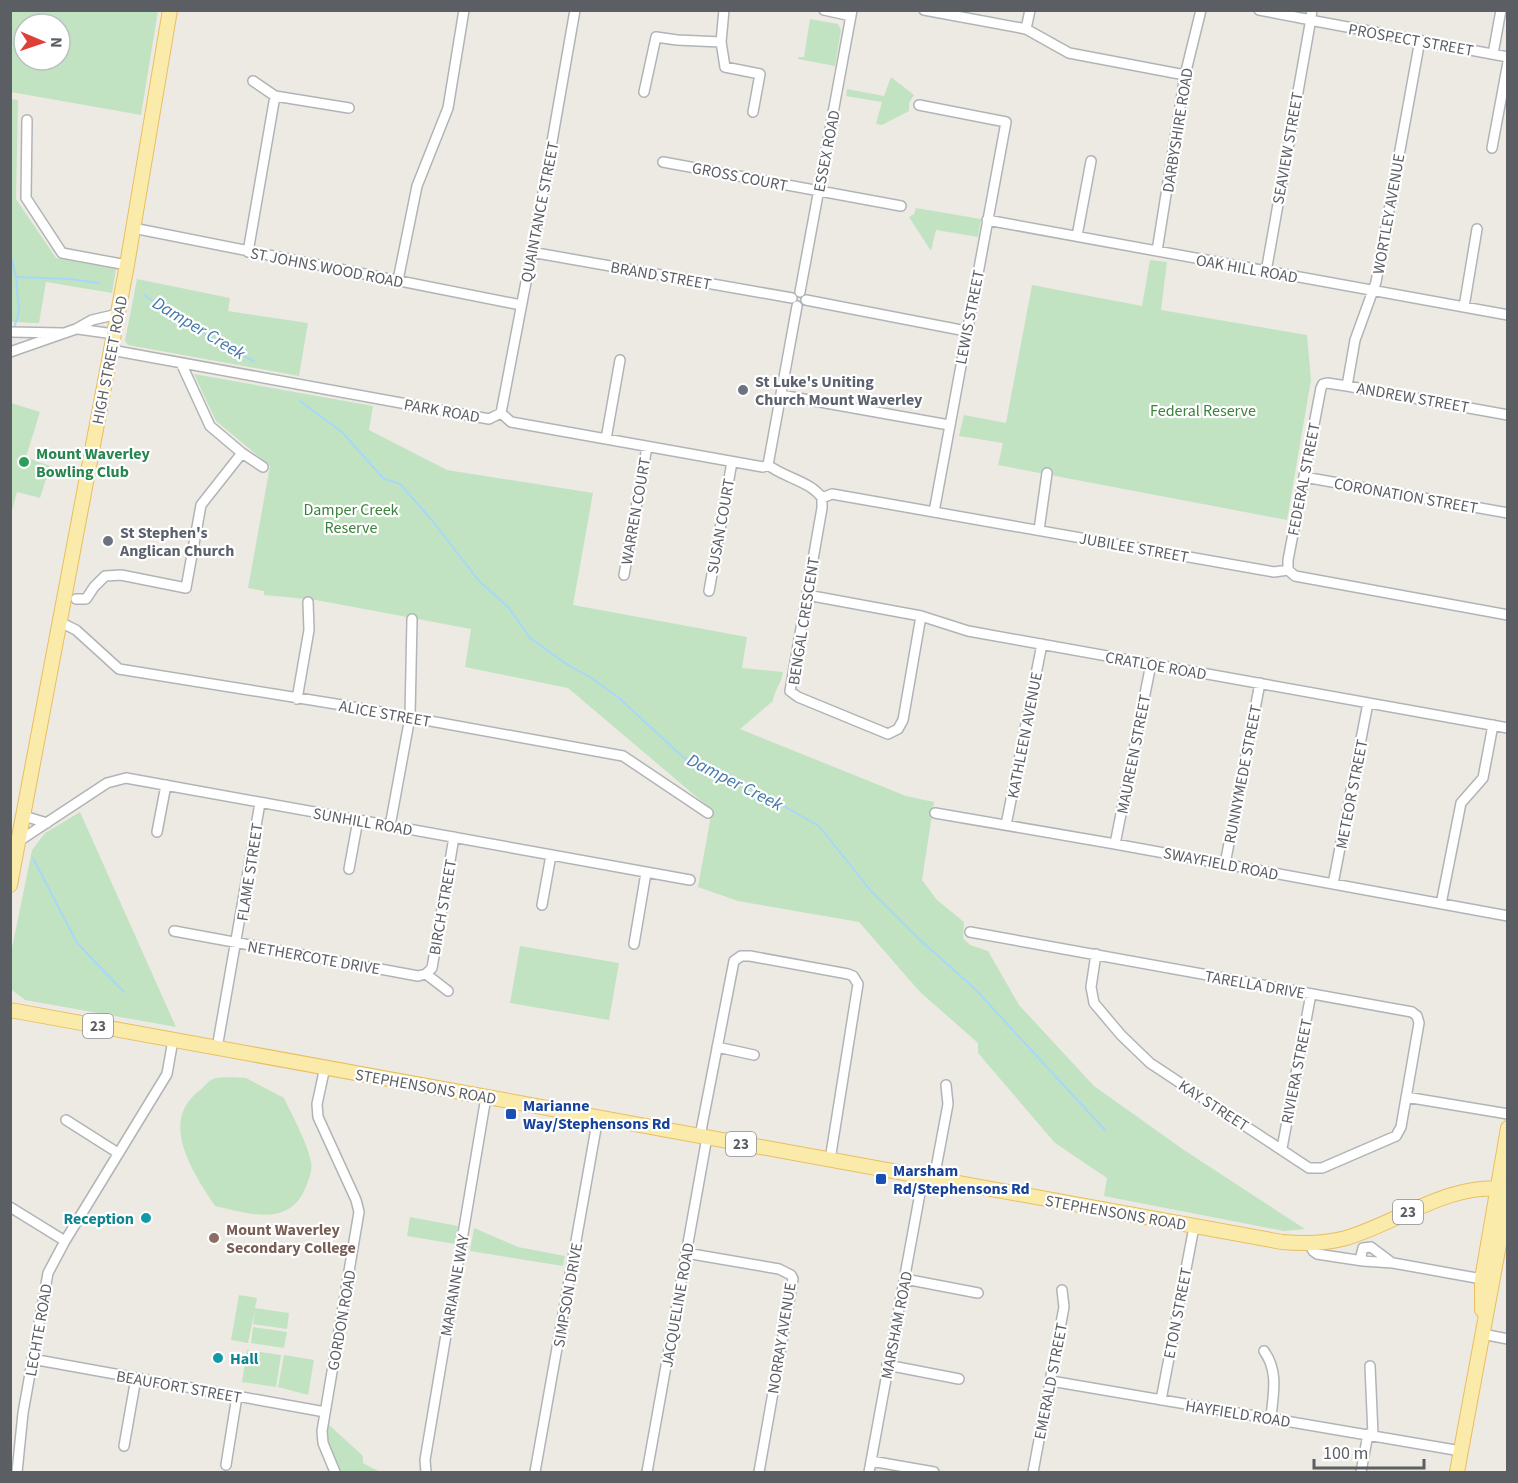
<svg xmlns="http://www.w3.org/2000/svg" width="1518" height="1483" font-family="'Source Sans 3',sans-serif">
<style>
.green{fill:#c2e3c1;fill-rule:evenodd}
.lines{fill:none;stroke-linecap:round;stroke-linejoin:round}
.stream{stroke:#a7d8f9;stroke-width:2}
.minor-casing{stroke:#b1b4b7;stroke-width:12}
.primary-casing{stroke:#e8be61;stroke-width:16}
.minor{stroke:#fff;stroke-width:9}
.primary{stroke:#faebab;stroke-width:14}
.worship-dot{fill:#6b7280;stroke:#fff;stroke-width:2}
.leisure-dot{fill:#2e9e5b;stroke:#fff;stroke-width:2}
.transit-dot{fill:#1a4fb4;stroke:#fff;stroke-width:2}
.culture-dot{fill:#0f9aa8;stroke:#fff;stroke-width:2}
.education-dot{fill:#8d6e63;stroke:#fff;stroke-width:2}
.labels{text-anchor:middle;stroke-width:4.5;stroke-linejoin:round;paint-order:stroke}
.shield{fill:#fff;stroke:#8c8f92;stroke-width:1.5}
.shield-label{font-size:15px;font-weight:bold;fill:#5b5f63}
.street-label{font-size:16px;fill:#5b5f63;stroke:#fff}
.worship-label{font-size:16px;font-weight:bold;fill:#5b616d;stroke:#fff;text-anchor:start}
.park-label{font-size:16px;fill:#3b833c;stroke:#fff}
.leisure-label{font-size:16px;font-weight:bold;fill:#27864d;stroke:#fff;text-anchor:start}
.transit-label{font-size:16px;font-weight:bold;fill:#164399;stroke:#fff;text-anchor:start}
.culture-label{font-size:16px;font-weight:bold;fill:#0d838f;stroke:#fff;text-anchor:end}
.education-label{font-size:16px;font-weight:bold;fill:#785e54;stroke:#fff;text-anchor:start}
.water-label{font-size:18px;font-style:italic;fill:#4579aa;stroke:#fff}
</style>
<rect width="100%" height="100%" fill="#edeae3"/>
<path class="green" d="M10 11H158L141 115 11 92ZM24 24H60V60H24Z
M810 19 838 24 841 30 835 66 798 59V57H804Z
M891 77 914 95 909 103V111L882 125 876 124 882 102 846 96 847 89 884 96Z
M10 99 18 100 16 199 56 258 116 269 112 293 46 282 39 323 11 322Z
M916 208 981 219 978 237 936 230 931 251 909 217 914 214Z
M1150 260 1167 262 1161 310 1307 335 1311 380 1287 520 998 465 1003 443 959 436 964 415 1006 423 1032 285 1142 306Z
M137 279 230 298 228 311 308 323 299 376 128 345 125 341Z
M194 374 373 406 369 430 447 470 593 493 573 605 747 637 742 668 783 672C782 683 774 690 773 701L740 729 906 796 934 802 922 880 937 900 964 922 963 938 970 945 988 951 1019 1005 1094 1086 1184 1150 1305 1229 1284 1231 1104 1196 1107 1178 1055 1143 978 1053V1043L920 992 859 922 738 901 698 887 712 810 568 688 465 667 471 629 316 600 264 595V591L248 588 270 466 216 421Z
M11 403 40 412 26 457 50 466 40 498 17 492 11 514Z
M80 812 176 1027 25 1000 12 990 11 953 32 850 45 833Z
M520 946 619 963 609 1020 510 1003Z
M246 1078 284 1098C293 1117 307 1142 311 1162 313 1170 308 1182 305 1189 288 1228 247 1213 215 1206 194 1174 158 1122 199 1091 203 1088 208 1081 213 1079 222 1076 237 1078 246 1078Z
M410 1217 458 1226 455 1244 407 1236Z
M474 1228 518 1247 565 1256 563 1266 470 1251Z
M239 1295 257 1298 255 1308 289 1313 287 1329 253 1324 255 1310 248 1343 231 1340Z
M253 1327 287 1332 284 1348 251 1343Z
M247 1350 281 1355 276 1387 242 1382Z
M284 1355 314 1360 308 1395 278 1387Z
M327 1423 363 1456V1463L380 1472H339L325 1434Z"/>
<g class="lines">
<path class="stream" d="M10 253 16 277 70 279 99 283
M144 295 231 350 254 361
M15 325 19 311 16 278
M300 401 342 432 383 478 400 484 431 519 479 581 509 608 530 638 568 665 593 679 619 698 684 758 723 772 819 826 871 891 918 938 975 989 1105 1130
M33 858 77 943 124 992"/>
<g class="minor-casing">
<path id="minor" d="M824 10 851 16
M924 10 1026 29 1069 53 1185 75
M1259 10 1306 19
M1311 16 1312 10
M1315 21 1508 57
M1026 29 1030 10
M721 42 724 10
M1493 54 1501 10
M253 81 275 96 349 108
M644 92 656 37 677 40 721 42 725 67 760 74 753 112
M919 105 1006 122 934 512
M27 120 26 198 62 253 127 265
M1492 148 1508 62
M663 162 901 206
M987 220 1508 315
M133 228 521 305
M1077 236 1091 161
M1157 251 1185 75 1201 10
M248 252 275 96
M531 252 792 298
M1266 272 1310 24
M398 280 417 186 448 108 464 10
M800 292 852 10
M806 300 966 331
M1464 307 1477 229
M78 329 114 334
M10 332 62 333
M111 350 489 419 501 413 511 422 763 467 768 465
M10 352 76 329 92 320 118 314
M181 363 210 426 242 453 263 467
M1347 386 1355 340 1376 282 1420 40
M781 395 949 425
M501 413 543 193 575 10
M606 439 620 360
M768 465C785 478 810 481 822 498L832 494 1274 572 1288 570
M768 465 797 306
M1304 477 1508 513
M822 498V508L790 691 798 697 888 734 898 729 903 720 921 616
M1039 530 1047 473
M1288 570V560L1321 388 1323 384 1327 383 1347 386 1508 415
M1288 570 1295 576 1508 615
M624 575 647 447
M709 591 732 462
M807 595 921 616 968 631 1508 728
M76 599H86L94 587 105 576 121 575 186 588 201 505 242 453
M60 622 76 630 119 669 342 705 623 756 708 813
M297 699 309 630 308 602
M935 813 1115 844 1508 916
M24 816 47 823
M1006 825 1042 644
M390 826 410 717 412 619
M157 832 166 785
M19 841 107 783 126 778 690 880
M1115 844 1151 664
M1225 864 1260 683
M349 869 358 820
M1333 884 1368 703
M1441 904 1461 803 1483 778 1493 725
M542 905 551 855
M174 931 418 976 426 974
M970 932 1412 1012 1417 1016 1419 1023 1401 1127 1396 1136 1322 1168H1309L1150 1063 1121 1035 1094 1003 1091 987 1096 954
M634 944 646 873
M426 974 432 968 454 837
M426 974 448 991
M717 1047 754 1055
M217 1048 260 803
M325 1067 317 1104 318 1117 356 1200 359 1212 322 1431 323 1443 335 1472
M1406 1097 1508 1114
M66 1120 118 1153
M700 1136 733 966 734 961 741 956H750L848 974 853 976 858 984 830 1160
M1282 1148 1311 994
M934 1179 948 1104 946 1085
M10 1207 65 1241
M1310 1244 1313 1251 1317 1254 1363 1261 1393 1263 1482 1279
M686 1253 779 1269 791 1275 793 1279 759 1472
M1363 1261 1361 1256 1363 1248 1371 1247 1391 1262
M905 1279 978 1293
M1482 1334 1508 1339
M1264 1351C1279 1372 1273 1394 1271 1418
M32 1359 325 1412
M887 1365 959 1379
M1370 1366 1373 1435
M1051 1381 1461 1451
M1161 1400 1194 1227
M124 1446 136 1378
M871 1461 934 1472
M226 1465 237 1396
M17 1472 23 1413 48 1273 65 1241 167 1074 173 1040
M426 1472 425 1460 486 1097
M535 1472 598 1117
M647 1472 707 1137
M869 1472 923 1177
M1033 1472 1064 1307 1062 1290
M1361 1472 1368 1434"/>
</g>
<g class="primary-casing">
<path id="primary" d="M10 885 127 265 170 10
M10 1010 1282 1242C1304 1244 1325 1244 1346 1238 1400 1222 1448 1182 1508 1189
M1482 1310V1279L1508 1128
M1457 1472 1508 1196"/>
</g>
<use href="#minor" class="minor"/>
<use href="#primary" class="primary"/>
</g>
<g class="worship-dot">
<circle cx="743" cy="390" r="6"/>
<circle cx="108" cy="541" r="6"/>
</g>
<circle class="leisure-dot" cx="24" cy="462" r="6"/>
<g class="transit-dot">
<rect x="505" y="1108" width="12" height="12" rx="3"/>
<rect x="875" y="1173" width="12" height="12" rx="3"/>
</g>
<g class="culture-dot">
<circle cx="146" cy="1218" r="6"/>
<circle cx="218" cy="1358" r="6"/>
</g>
<circle class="education-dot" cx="214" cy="1238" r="6"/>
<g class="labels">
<g class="shield">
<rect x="83" y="1014" width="30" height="24" rx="4.5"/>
<rect x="726" y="1132" width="30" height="24" rx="4.5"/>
<rect x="1393" y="1200" width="30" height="24" rx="4.5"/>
</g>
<g class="shield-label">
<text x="98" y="1031">23</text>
<text x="741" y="1149">23</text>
<text x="1408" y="1217">23</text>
</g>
<g class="street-label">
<text transform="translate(1411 39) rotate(10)" y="6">PROSPECT STREET</text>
<text transform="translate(1177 130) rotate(-81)" y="6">DARBYSHIRE ROAD</text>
<text transform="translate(1287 148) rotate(-80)" y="6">SEAVIEW STREET</text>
<text transform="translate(826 151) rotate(-79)" y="6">ESSEX ROAD</text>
<text transform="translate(740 176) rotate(11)" y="6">GROSS COURT</text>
<text transform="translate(539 212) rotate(-79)" y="6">QUAINTANCE STREET</text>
<text transform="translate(1388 214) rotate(-80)" y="6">WORTLEY AVENUE</text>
<text transform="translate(327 267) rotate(11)" y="6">ST JOHNS WOOD ROAD</text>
<text transform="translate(1247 268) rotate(10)" y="6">OAK HILL ROAD</text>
<text transform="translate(661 275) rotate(10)" y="6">BRAND STREET</text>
<text transform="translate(969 317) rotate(-79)" y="6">LEWIS STREET</text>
<text transform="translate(109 360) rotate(-79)" y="6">HIGH STREET ROAD</text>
<text transform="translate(1413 397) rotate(10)" y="6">ANDREW STREET</text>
<text transform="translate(442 410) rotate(10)" y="6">PARK ROAD</text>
<text transform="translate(1303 479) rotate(-79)" y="6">FEDERAL STREET</text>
<text transform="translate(1406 495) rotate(10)" y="6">CORONATION STREET</text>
<text transform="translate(635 511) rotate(-80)" y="6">WARREN COURT</text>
<text transform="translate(720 526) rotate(-80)" y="6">SUSAN COURT</text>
<text transform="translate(1134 547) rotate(10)" y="6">JUBILEE STREET</text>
<text transform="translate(803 621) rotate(-81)" y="6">BENGAL CRESCENT</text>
<text transform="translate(1156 665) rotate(10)" y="6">CRATLOE ROAD</text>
<text transform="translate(385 713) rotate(10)" y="6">ALICE STREET</text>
<text transform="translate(1024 735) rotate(-79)" y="6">KATHLEEN AVENUE</text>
<text transform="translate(1133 754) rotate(-79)" y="6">MAUREEN STREET</text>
<text transform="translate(1242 774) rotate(-79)" y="6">RUNNYMEDE STREET</text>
<text transform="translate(1351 794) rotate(-79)" y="6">METEOR STREET</text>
<text transform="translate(363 821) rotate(10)" y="6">SUNHILL ROAD</text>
<text transform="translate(1221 863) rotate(11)" y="6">SWAYFIELD ROAD</text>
<text transform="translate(249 872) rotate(-81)" y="6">FLAME STREET</text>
<text transform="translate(442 907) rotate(-80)" y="6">BIRCH STREET</text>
<text transform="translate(314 957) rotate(10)" y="6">NETHERCOTE DRIVE</text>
<text transform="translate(1255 984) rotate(10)" y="6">TARELLA DRIVE</text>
<text transform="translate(1296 1071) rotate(-79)" y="6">RIVIERA STREET</text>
<text transform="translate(426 1086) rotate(10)" y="6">STEPHENSONS ROAD</text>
<text transform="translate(1214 1105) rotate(33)" y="6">KAY STREET</text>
<text transform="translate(1116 1212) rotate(10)" y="6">STEPHENSONS ROAD</text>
<text transform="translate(454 1285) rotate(-80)" y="6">MARIANNE WAY</text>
<text transform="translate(567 1295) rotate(-80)" y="6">SIMPSON DRIVE</text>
<text transform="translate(677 1305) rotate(-80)" y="6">JACQUELINE ROAD</text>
<text transform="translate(1177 1313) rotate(-79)" y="6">ETON STREET</text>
<text transform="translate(341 1320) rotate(-80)" y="6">GORDON ROAD</text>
<text transform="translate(896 1325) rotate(-79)" y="6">MARSHAM ROAD</text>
<text transform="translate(38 1330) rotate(-80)" y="6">LECHTE ROAD</text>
<text transform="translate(781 1338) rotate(-81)" y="6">NORRAY AVENUE</text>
<text transform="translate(1050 1381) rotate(-79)" y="6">EMERALD STREET</text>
<text transform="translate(179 1386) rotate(10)" y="6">BEAUFORT STREET</text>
<text transform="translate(1238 1413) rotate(9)" y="6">HAYFIELD ROAD</text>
</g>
<g class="worship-label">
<text x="755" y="387">St Luke's Uniting<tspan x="755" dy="18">Church Mount Waverley</tspan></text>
<text x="120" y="538">St Stephen's<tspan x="120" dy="18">Anglican Church</tspan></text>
</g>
<g class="park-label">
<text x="1203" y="416">Federal Reserve</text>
<text x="351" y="515">Damper Creek<tspan x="351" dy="18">Reserve</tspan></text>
</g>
<g class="leisure-label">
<text x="36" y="459">Mount Waverley<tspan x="36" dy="18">Bowling Club</tspan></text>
</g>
<g class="transit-label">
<text x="523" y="1111">Marianne<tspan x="523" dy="18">Way/Stephensons Rd</tspan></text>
<text x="893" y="1176">Marsham<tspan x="893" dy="18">Rd/Stephensons Rd</tspan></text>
</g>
<g class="culture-label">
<text x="134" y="1224">Reception</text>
<text x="230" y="1364" text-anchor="start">Hall</text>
</g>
<g class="education-label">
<text x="226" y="1235">Mount Waverley<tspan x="226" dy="18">Secondary College</tspan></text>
</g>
<g class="water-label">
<text transform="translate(199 328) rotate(31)" y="6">Damper Creek</text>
<text transform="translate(735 782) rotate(27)" y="6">Damper Creek</text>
</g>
</g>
<rect width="1518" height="1483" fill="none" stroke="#5b5f63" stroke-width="24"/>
<g transform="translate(42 42) rotate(92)"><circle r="28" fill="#ffffff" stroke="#bdbfc1" stroke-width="1.5"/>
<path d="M0-4.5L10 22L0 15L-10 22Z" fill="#de4038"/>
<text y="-9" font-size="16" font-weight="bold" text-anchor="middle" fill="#5b5f63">N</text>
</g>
<path d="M1314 1459v9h110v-9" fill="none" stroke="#5b5f63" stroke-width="3"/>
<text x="1323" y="1459" font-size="18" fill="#5b5f63" stroke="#ffffff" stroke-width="4.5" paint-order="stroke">100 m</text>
</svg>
